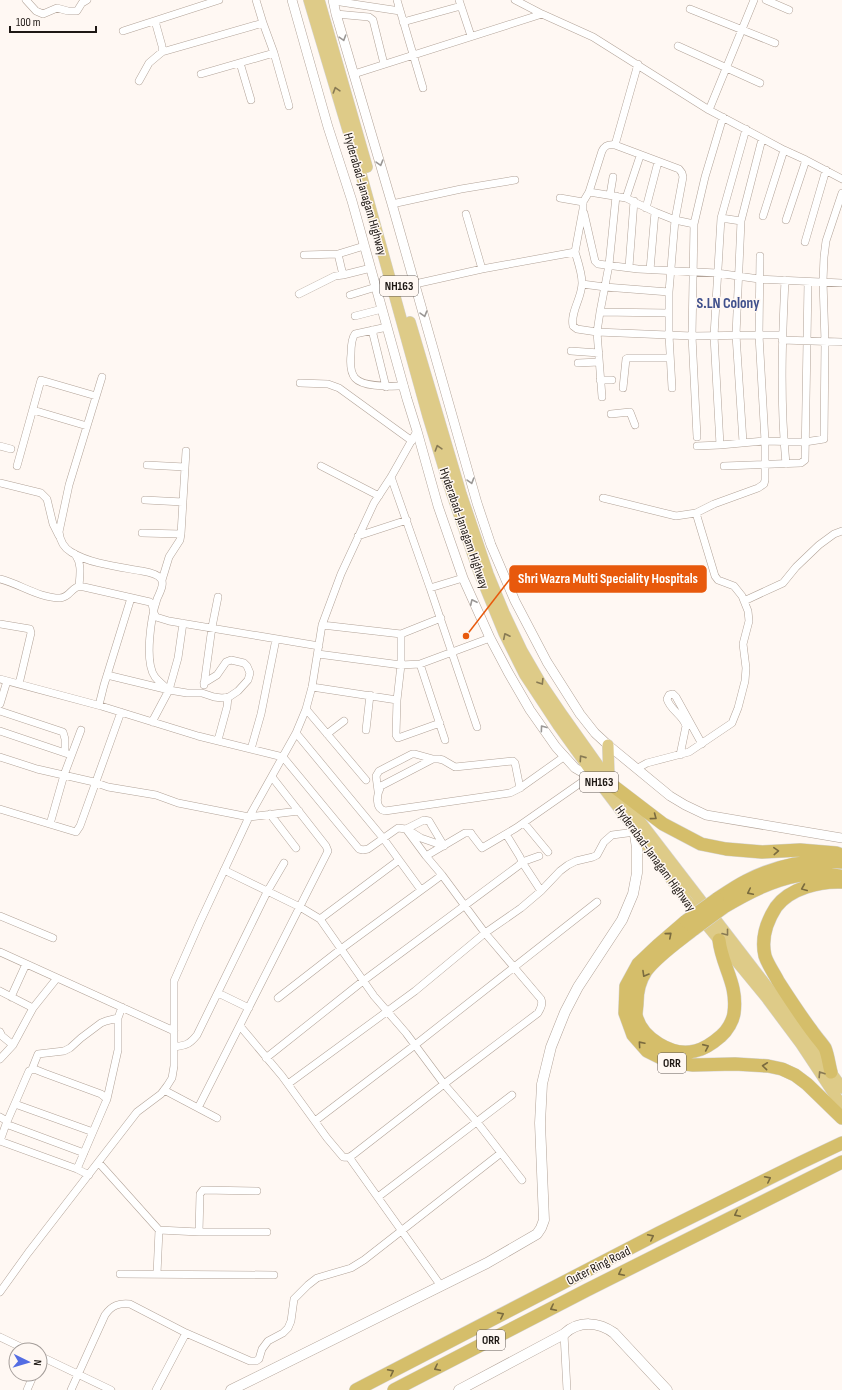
<svg xmlns="http://www.w3.org/2000/svg" width="842" height="1390" font-family="'Sofia Sans Condensed',sans-serif">
<style>
.lines{fill:none;stroke-linecap:round;stroke-linejoin:round}
.minor-casing{stroke:#b2a398;stroke-width:8}
.tertiary-casing{stroke:#b2a398;stroke-width:10}
.secondary-casing{stroke:#b2a398;stroke-width:11}
.trunk-casing{stroke:#d6d5d5;stroke-width:12}
.motorway-casing{stroke:#d6d5d5;stroke-width:14}
.minor{stroke:#fff;stroke-width:7}
.tertiary{stroke:#fff;stroke-width:9}
.secondary{stroke:#fff;stroke-width:10}
.trunk{stroke:#decb88;stroke-width:11}
.motorway{stroke:#d5be6a;stroke-width:13}
.motorway-bridge-casing{stroke:#d6d5d5;stroke-width:14;stroke-linecap:butt}
.motorway-bridge{stroke:#d5be6a;stroke-width:13}
.oneway{stroke:#9a9795}
.oneway2{stroke:#887a54}
.oneway3{stroke:#7a6b3f}
.labels{text-anchor:middle;stroke-width:3;stroke-linejoin:round;paint-order:stroke}
.shield{fill:#fff8f3;stroke:#625b57;stroke-width:1}
.shield-label{font-size:12px;font-weight:bold;fill:#1e1814}
.street-label{font-size:13px;fill:#1e1814;stroke:#fff8f3}
.quarter-label{font-size:15px;font-weight:bold;fill:#3f4f8b;stroke:#fff8f3}
.leader{fill:none;stroke:#e8590c;stroke-width:1.5}
.callout-dot{fill:#e8590c;stroke:#fff8f3;stroke-width:1.5}
.callout{fill:#e8590c;stroke:#e8590c;stroke-width:1.5}
.callout-label{font-size:14px;text-anchor:middle;font-weight:bold;fill:#fff}
</style>
<rect width="100%" height="100%" fill="#fff8f3"/>
<g class="lines">
<g class="minor-casing">
<path id="minor" d="M26 0 36 11 43 14 57 8 68 11H77L82 3 87 0
M256 0 263 23 274 53 289 106
M397 0 423 88
M459 0 471 36
M515 0 542 14 593 37 709 110 784 150 806 160 842 179
M766 0 789 10
M334 1 400 11
M690 9 775 43
M336 14 369 17 373 20 384 64
M155 21 162 46V52
M403 22 461 6
M123 31 219 0
M678 46 760 83
M240 63 251 100
M201 74 274 53
M354 74 542 14
M139 81 149 63 162 52 263 23
M709 110 754 0
M615 145 638 64
M589 192 626 198 655 212 675 220 694 224
M610 195 613 177
M560 198 583 202
M626 198 640 156
M392 204 461 189 515 180
M646 208 658 162
M584 213 595 261 598 264 638 269 717 273 759 279 842 283
M466 214 482 269
M763 216 784 150
M721 218 741 221
M786 220 806 160
M805 242 826 170
M575 252C578 262 582 273 582 283 582 298 570 312 573 326L577 329 597 332 692 336 759 335H782
M338 254 343 275
M304 255 338 254 364 246
M629 267 634 201
M650 270 655 212
M785 280C782 341 780 403 786 464
M415 284 482 269 575 252 583 209V202L589 192 602 151C605 145 609 144 615 145L679 169 682 173 683 177 675 220 669 292V335L672 388
M582 284 605 287 669 292
M299 294 335 276 343 275 371 268
M350 295 376 287
M600 312 669 313
M355 316 382 309
M387 327 355 334C351 339 351 348 351 354 350 363 350 372 355 378 364 388 392 386 404 386
M372 330 386 387
M782 340 842 342
M571 351 599 353
M578 363 599 362
M102 377 69 485 59 532C60 540 64 548 71 552 90 564 120 567 142 571 148 572 158 574 161 579 165 584 159 594 157 599 151 617 144 662 155 677 159 682 164 686 169 690
M600 380H612
M300 383 328 384 339 388 412 441
M623 388 626 359 628 358H670
M602 397 597 332 600 312 609 265 616 196
M33 410 87 426
M611 414 630 412 635 425
M697 437 692 336 694 224 705 177 723 117
M743 442 736 335 741 221 762 139
M720 445 714 336 721 218 746 129
M0 446 11 449
M697 446 720 445 765 441 805 442 824 439 825 342 823 281 824 257 826 241 842 193
M147 465 185 467
M17 466 41 380 96 396
M321 466 379 496
M724 466 801 463 805 460 808 282
M391 477 430 588 463 578
M0 483 41 493 47 499 53 524 59 536
M603 498 676 516 696 513 714 504 758 488 764 484 765 480V441L759 335 760 256
M145 500 183 502
M142 533 181 534
M358 536 407 520
M75 554C82 564 80 574 79 586
M0 579C20 584 39 598 60 598 72 597 71 584 84 587L150 602 152 604 154 613 156 617 169 621 319 646
M162 580 169 557 180 540 181 534 186 451
M430 588 477 727
M744 601 783 583 796 567 819 545 834 534 842 531
M0 624 30 629 31 633 19 684
M401 634 441 618
M318 654 401 665 420 664 490 638
M420 664 445 740
M107 675 169 690 187 693H202L214 697 222 698 229 697 238 691 248 680 250 673 247 666 244 663 231 660 226 662 217 675 204 683
M0 679 101 706 198 736 283 757 359 849 363 850 368 849 398 828 406 829 426 856 465 833H471L472 835 482 848 516 828 589 777
M204 685 212 627 218 597
M312 687 397 700 401 665V634L322 625
M397 700 396 735 398 738 440 723
M0 704 7 681
M99 705 104 685 131 598
M306 709 366 780
M0 711 63 732 65 739V753
M152 722 169 690 178 658 183 623
M366 730 370 695
M0 731 68 754
M296 733 383 838 421 890
M327 734 344 721
M218 740 227 707 228 697
M251 749 261 714 276 639
M680 755 686 726C683 715 670 710 667 699L669 695 673 694 676 697 702 744
M0 757 37 769 94 782 108 787 156 795 178 803 249 817 299 811
M638 768 647 763 689 752 732 723 738 708 745 681 746 668 743 644 749 621 748 611 742 596 734 586 718 580 715 576 696 513
M520 788 515 763 513 761 455 767 443 760 439 759H433L381 786C377 794 374 808 385 811L510 793 520 788 565 756
M378 791 376 776 379 771 412 754H415L433 759
M0 809 76 832 80 826 121 712
M270 814 296 848
M524 823 548 852
M50 824 64 775 81 730
M406 829 424 820 429 821 444 846
M410 831 421 838 444 846
M539 856 522 862 541 891
M224 870 300 907 320 919 374 996 406 1033 444 1084 477 1122 522 1180
M0 916 53 938
M320 919 399 860
M0 952 174 1031
M0 991 33 1008
M218 993 249 1008
M11 997 26 964
M278 998 341 949 442 875
M240 1026 282 1076 327 1138 343 1157C348 1158 350 1157 354 1154L444 1084 538 1013C541 1008 543 1004 541 999L485 933 442 875 426 856
M0 1032 2 1036 13 1045
M174 1047C186 1045 189 1045 197 1035L267 892 284 863
M266 1058 363 981 518 866 522 862 520 857 506 834
M0 1059 13 1045 33 1008 57 978
M32 1069 38 1054 64 1051 70 1048 81 1038 101 1023 106 1021 118 1018
M288 1084 415 991 485 933 521 908 541 891 560 871 568 865 576 861 593 857 597 855 604 842 612 835 635 832
M164 1090 217 1118
M107 1099 118 1050V1018L122 1007
M15 1104 93 1132
M198 1108 328 851 326 846 272 777
M0 1117 7 1121
M315 1121 415 1045 597 902
M6 1124 84 1153
M0 1141 6 1124 29 1071 34 1069 44 1073 101 1094 107 1099 77 1169
M0 1141 77 1169 89 1175
M349 1157 441 1286
M99 1163 159 1230 199 1232H267
M378 1197 512 1095
M199 1232 200 1194 203 1190 257 1191
M120 1274 274 1275
M157 1274 159 1230
M0 1292 28 1253 137 1112 161 1094 167 1086 172 1078 174 1066V981L200 922 249 817 296 733 306 709 312 687 322 625 341 574 374 503 391 477 417 431
M564 1334 567 1390
M0 1337 27 1350
M40 1356 111 1390
M27 1390 34 1374
M71 1390 105 1315C112 1305 119 1303 130 1304L186 1333 250 1361H256L259 1359 262 1349 268 1341 283 1333 288 1328 291 1321 294 1299 308 1285 317 1278 351 1268 364 1260 501 1153
M156 1390 186 1333"/>
</g>
<g class="tertiary-casing">
<path id="tertiary" d="M292 0 328 127 352 201 407 399 417 431 438 506 463 578 490 638 508 672 530 710 556 747 575 768 597 781
M333 0 336 14 392 204 477 503 491 545 515 601 547 662 580 714 595 733 608 745 670 796 685 805 706 815 842 838"/>
</g>
<g class="secondary-casing">
<path id="secondary" d="M231 1390 487 1263 537 1234 541 1228 544 1220 540 1123 542 1084 551 1047 565 1012 578 987 622 920 633 894 637 873V848L634 828
M459 1390 564 1334C579 1320 599 1322 614 1333L667 1390"/>
</g>
<g class="trunk-casing">
<path id="trunk" d="M309 0 359 167 428 416 450 488 479 572 504 633 525 675 558 725 596 778 634 828 687 901 766 997 801 1044 842 1106
M319 0 367 167
M410 322 461 494 488 574 504 613 522 651 540 682 561 713 612 785 805 1036 842 1088
M608 745 609 780"/>
</g>
<g class="motorway-casing">
<path id="motorway" d="M612 785 663 824 701 844 726 849 762 852 800 850 836 853 842 855
M717 899C726 893 736 886 746 881 775 866 809 859 842 862
M724 907C759 886 798 867 840 876
M686 921 657 946 638 964 626 986 625 1013 633 1035 647 1051 669 1062 693 1065 735 1064 768 1066 782 1069 795 1075 807 1084 842 1118
M694 929C679 941 657 956 646 971 640 980 637 992 637 1003 637 1006 636 1011 636 1015 641 1038 672 1057 695 1051 705 1049 713 1043 721 1036 727 1031 733 1021 734 1013 738 983 722 967 719 940
M831 1072C829 1065 828 1055 825 1048 821 1042 816 1037 812 1031 800 1015 789 998 778 981 774 973 768 965 765 956 761 939 767 921 776 907 790 888 820 881 842 882
M356 1390 659 1233 800 1163 842 1143
M394 1390 587 1290 842 1162"/>
</g>
<use href="#minor" class="minor"/>
<use href="#tertiary" class="tertiary"/>
<use href="#secondary" class="secondary"/>
<use href="#trunk" class="trunk"/>
<use href="#motorway" class="motorway"/>
<g class="motorway-bridge-casing">
<path id="motorway-bridge" d="M686 921 717 899
M694 929 724 907"/>
</g>
<use href="#motorway-bridge" class="motorway-bridge"/>
</g>
<defs><path id="oneway-chevron" d="M-2-3.5L2.5 0L-2 3.5" fill="none" stroke-width="1.6" stroke-linecap="round" stroke-linejoin="round"/></defs>
<g class="oneway">
<use href="#oneway-chevron" transform="translate(343 38) rotate(73)"/>
<use href="#oneway-chevron" transform="translate(380 163) rotate(74)"/>
<use href="#oneway-chevron" transform="translate(424 314) rotate(74)"/>
<use href="#oneway-chevron" transform="translate(471 481) rotate(74)"/>
<use href="#oneway-chevron" transform="translate(473 602) rotate(-115)"/>
<use href="#oneway-chevron" transform="translate(543 728) rotate(-126)"/>
</g>
<g class="oneway2">
<use href="#oneway-chevron" transform="translate(336 90) rotate(-107)"/>
<use href="#oneway-chevron" transform="translate(438 448) rotate(-107)"/>
<use href="#oneway-chevron" transform="translate(506 636) rotate(-116)"/>
<use href="#oneway-chevron" transform="translate(541 682) rotate(58)"/>
<use href="#oneway-chevron" transform="translate(582 758) rotate(-125)"/>
<use href="#oneway-chevron" transform="translate(726 933) rotate(52)"/>
<use href="#oneway-chevron" transform="translate(821 1074) rotate(-123)"/>
</g>
<g class="oneway3">
<use href="#oneway-chevron" transform="translate(654 817) rotate(37)"/>
<use href="#oneway-chevron" transform="translate(776 851) rotate(-3)"/>
<use href="#oneway-chevron" transform="translate(804 888) rotate(157)"/>
<use href="#oneway-chevron" transform="translate(750 892) rotate(154)"/>
<use href="#oneway-chevron" transform="translate(669 935) rotate(-41)"/>
<use href="#oneway-chevron" transform="translate(645 974) rotate(120)"/>
<use href="#oneway-chevron" transform="translate(641 1044) rotate(-131)"/>
<use href="#oneway-chevron" transform="translate(706 1047) rotate(-24)"/>
<use href="#oneway-chevron" transform="translate(765 1066) rotate(-174)"/>
<use href="#oneway-chevron" transform="translate(768 1179) rotate(-27)"/>
<use href="#oneway-chevron" transform="translate(737 1214) rotate(153)"/>
<use href="#oneway-chevron" transform="translate(651 1237) rotate(-27)"/>
<use href="#oneway-chevron" transform="translate(621 1273) rotate(153)"/>
<use href="#oneway-chevron" transform="translate(553 1308) rotate(153)"/>
<use href="#oneway-chevron" transform="translate(501 1315) rotate(-27)"/>
<use href="#oneway-chevron" transform="translate(437 1368) rotate(153)"/>
<use href="#oneway-chevron" transform="translate(391 1372) rotate(-27)"/>
</g>
<g class="labels">
<g class="shield">
<rect x="380" y="276" width="38" height="20" rx="3"/>
<rect x="580" y="772" width="38" height="20" rx="3"/>
<rect x="658" y="1053" width="28" height="20" rx="3"/>
<rect x="477" y="1330" width="28" height="20" rx="3"/>
</g>
<g class="shield-label">
<text x="399" y="290">NH163</text>
<text x="599" y="786">NH163</text>
<text x="672" y="1067">ORR</text>
<text x="491" y="1344">ORR</text>
</g>
<g class="street-label">
<text transform="translate(366 194) rotate(74)" y="5">Hyderabad-Janagam Highway</text>
<text transform="translate(465 528) rotate(71)" y="5">Hyderabad-Janagam Highway</text>
<text transform="translate(656 858) rotate(54)" y="5">Hyderabad-Janagam Highway</text>
<text transform="translate(598 1265) rotate(-27)" y="5">Outer Ring Road</text>
</g>
<g class="quarter-label">
<text x="728" y="308">S.LN Colony</text>
</g>
</g>
<path class="leader" d="M466 636L510 579"/>
<circle class="callout-dot" cx="466" cy="636" r="4"/>
<rect class="callout" x="510" y="566" width="196" height="26" rx="4"/>
<g class="callout-label">
<text x="608" y="583">Shri Wazra Multi Speciality Hospitals</text>
</g>
<g transform="translate(28 1362) rotate(95)"><circle r="19" fill="#fff8f3" stroke="#a59e9a"/>
<path d="M0-3L7 15L0 10L-7 15Z" fill="#546de3"/>
<text y="-6" font-size="11" font-weight="bold" text-anchor="middle" fill="#1e1814">N</text>
</g>
<path d="M10 26v6h86v-6" fill="none" stroke="#1e1814" stroke-width="2"/>
<text x="16" y="26" font-size="12" fill="#1e1814" stroke="#fff8f3" stroke-width="3" paint-order="stroke">100 m</text>
</svg>
